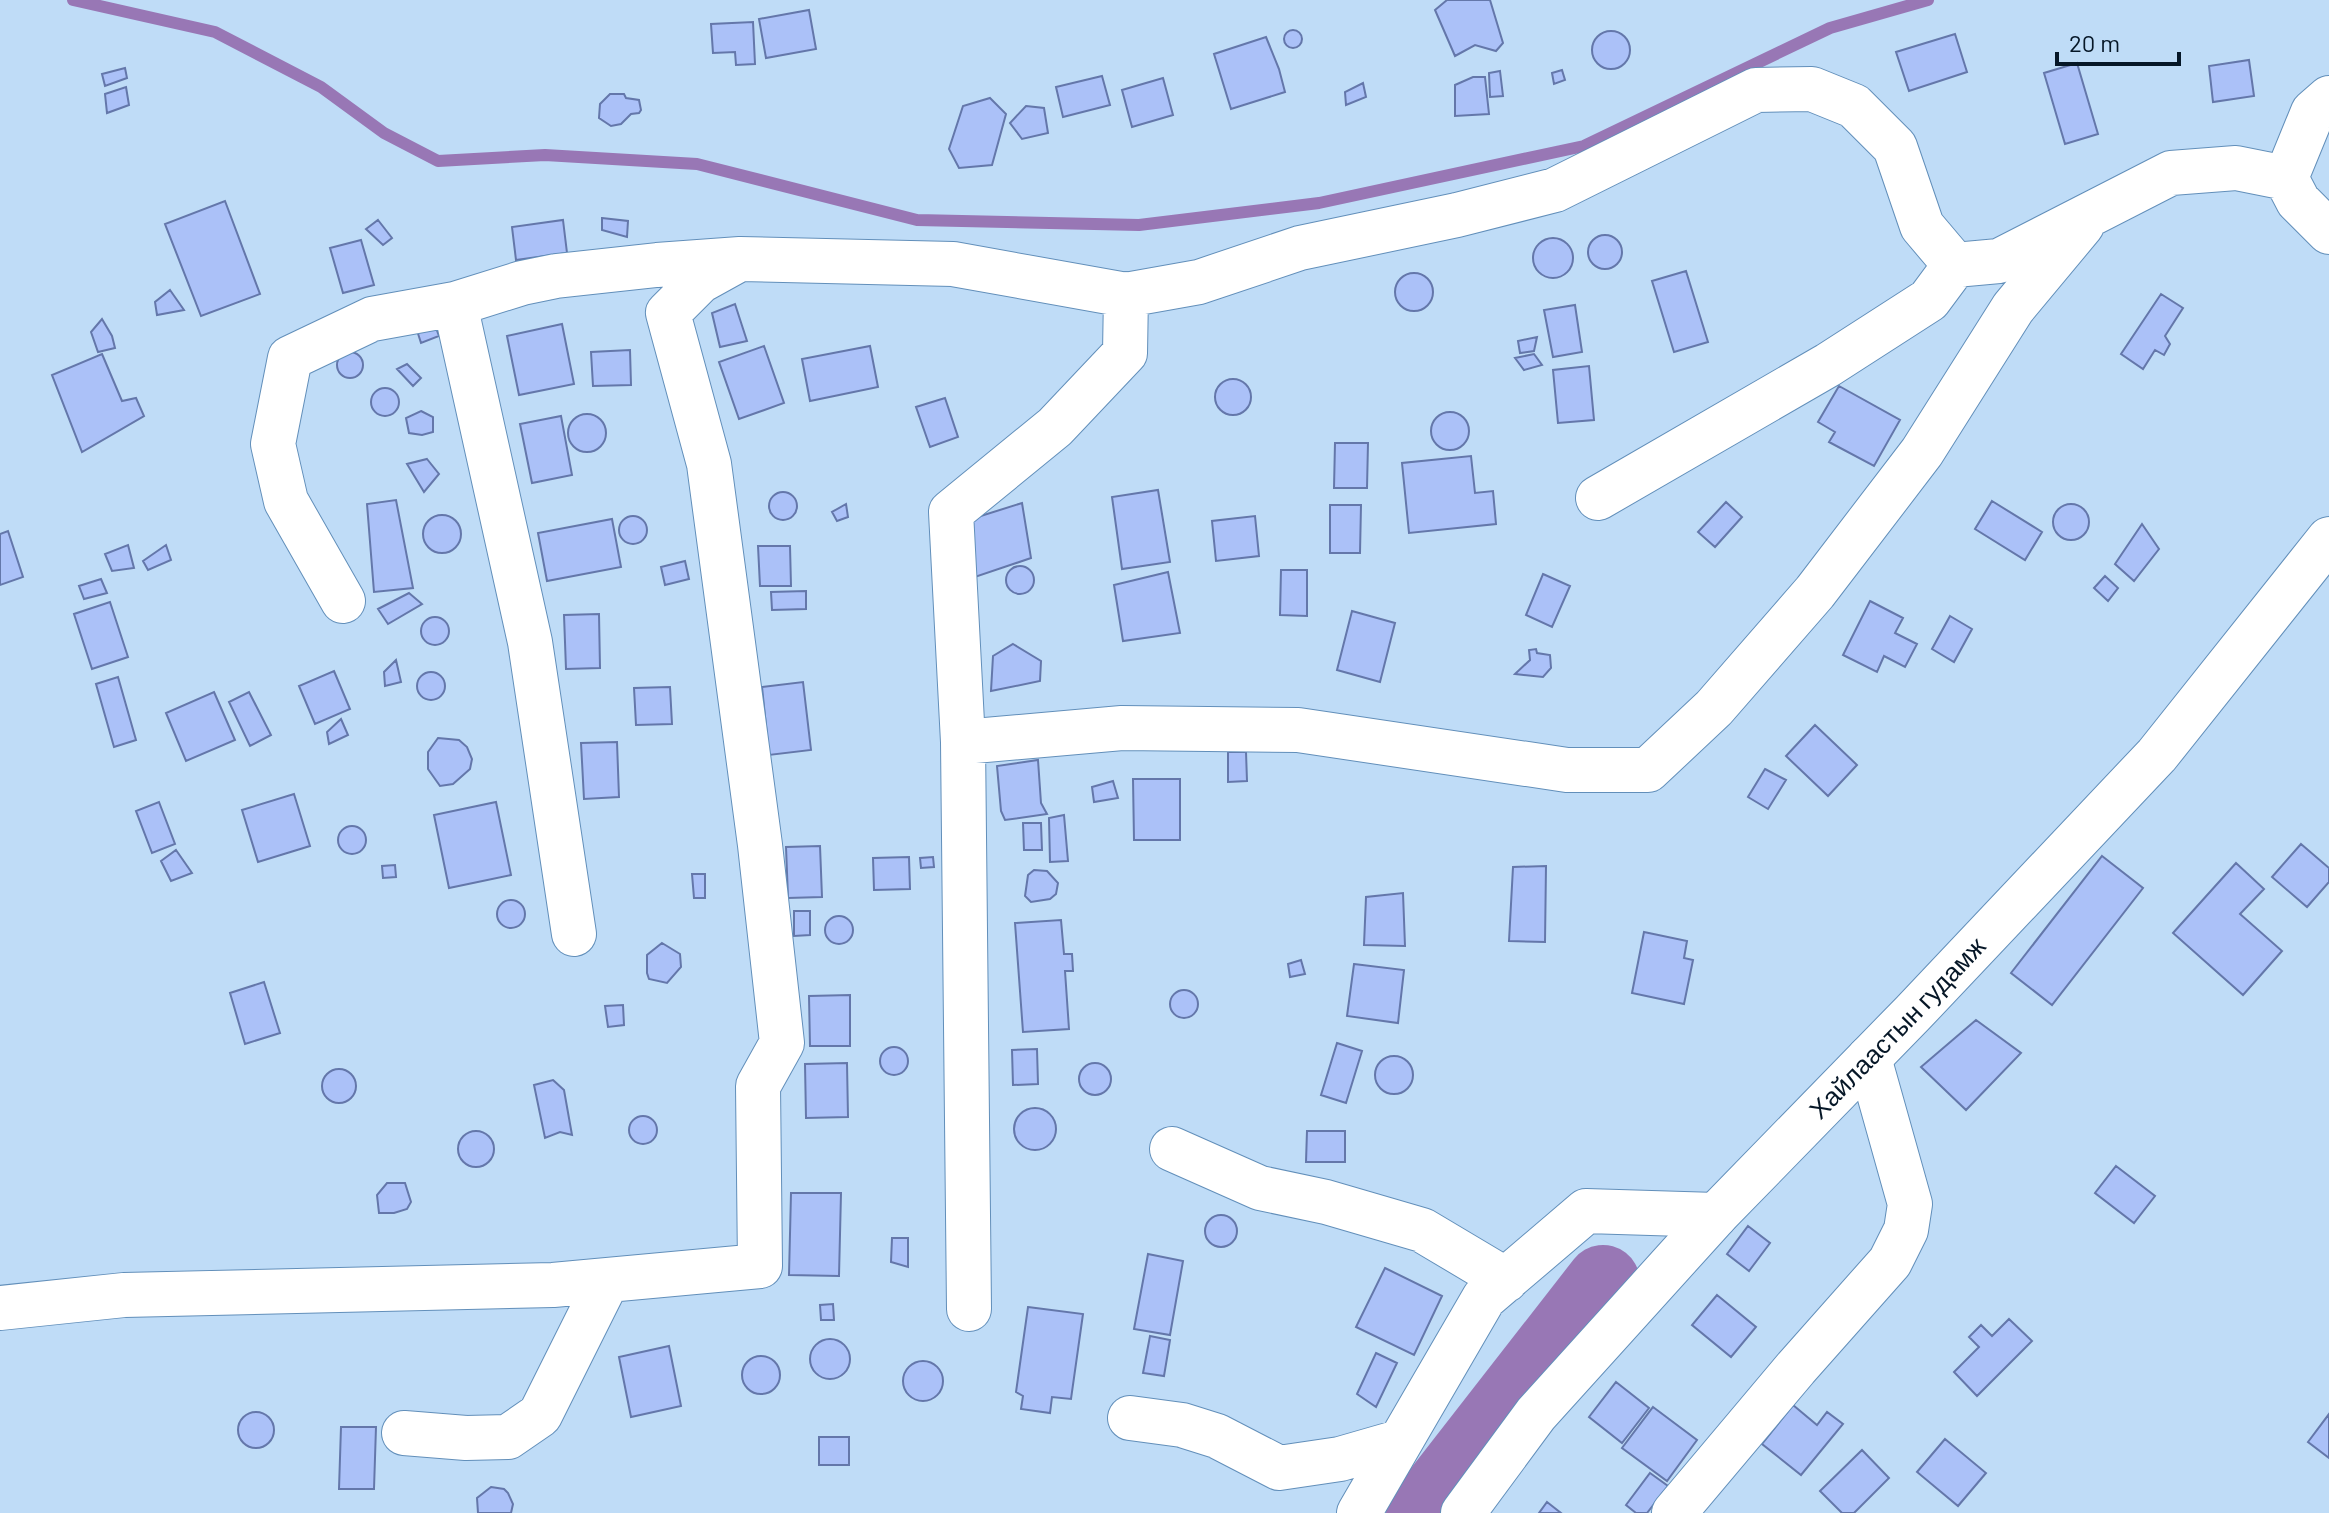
<svg xmlns="http://www.w3.org/2000/svg" width="2329" height="1513" font-family="Barlow,sans-serif">
<style>
.lines{fill:none;stroke-linecap:round;stroke-linejoin:round}
.stream{stroke:#9877b5;stroke-width:12}
.river{stroke:#9877b5;stroke-width:74}
.building{fill:#abc1f8;stroke:#6477aa;stroke-width:2}
.minor-casing{stroke:#628fba;stroke-width:46}
.secondary-casing{stroke:#628fba;stroke-width:46}
.minor{stroke:#fff;stroke-width:44}
.secondary{stroke:#fff;stroke-width:44}
.labels{text-anchor:middle;stroke-width:6;stroke-linejoin:round;paint-order:stroke}
.street-label{font-size:26px;fill:#061727;stroke:#bfdcf7}
</style>
<rect width="100%" height="100%" fill="#bfdcf7"/>
<g class="lines">
<path class="stream" d="M73 0 215 32 321 87 384 133 438 161 545 155 697 164 917 220 1139 225 1319 203 1584 146 1830 28 1928 0"/>
<path class="river" d="M1423 1513 1603 1282"/>
</g>
<path class="building" d="M1447 0H1490L1503 43 1496 51 1475 45 1455 56 1435 10Z
M809 10 816 49 766 58 759 19Z
M753 22 755 64 736 65 735 52 713 53 711 24Z
M1284 39a9 9 0 1 1 18 0a9 9 0 1 1-18 0Z
M1592 50a19 19 0 1 1 38 0a19 19 0 1 1-38 0Z
M1955 34 1967 72 1909 91 1896 52Z
M1266 37 1279 69 1285 92 1231 109 1214 54Z
M2249 60 2254 96 2213 102 2209 66Z
M2077 63 2098 134 2065 144 2044 73Z
M125 68 127 78 105 86 102 74Z
M1562 70 1565 80 1554 84 1552 73Z
M1500 71 1503 96 1490 97 1489 73Z
M1102 76 1110 105 1063 117 1056 87Z
M1473 77H1485L1489 114 1455 116V85Z
M1163 78 1173 115 1132 127 1122 90Z
M1363 83 1366 97 1346 105 1345 92Z
M126 87 129 105 107 113 105 94Z
M610 94H624L626 98 639 100 641 110 639 113 631 114 621 124 611 126 599 118 600 104Z
M990 98 1006 114 992 165 959 168 949 149 963 106Z
M1026 106 1044 108 1048 133 1022 139 1010 123Z
M225 201 260 294 201 316 165 224Z
M602 218 628 221 627 237 602 230Z
M378 220 392 238 383 245 366 229Z
M563 220 567 253 516 260 512 227Z
M1588 252a17 17 0 1 1 34 0a17 17 0 1 1-34 0Z
M1533 258a20 20 0 1 1 40 0a20 20 0 1 1-40 0Z
M361 240 374 285 343 293 330 248Z
M1686 271 1708 342 1674 352 1652 281Z
M1395 292a19 19 0 1 1 38 0a19 19 0 1 1-38 0Z
M170 290 184 310 157 315 155 302Z
M2161 294 2183 308 2165 336 2170 344 2164 355 2155 350 2143 369 2121 354Z
M735 304 747 341 720 347 712 313Z
M1575 305 1582 352 1553 357 1544 310Z
M432 317 439 336 421 343 415 324Z
M102 319 112 336 115 348 98 352 91 332Z
M562 324 574 384 519 395 507 336Z
M1537 337 1534 351 1520 353 1518 341Z
M764 346 784 403 739 419 719 362Z
M870 346 878 387 810 401 802 359Z
M630 350 631 385 593 386 591 352Z
M337 365a13 13 0 1 1 26 0a13 13 0 1 1-26 0Z
M102 354 122 401 136 398 144 416 82 452 52 375Z
M1534 354 1542 365 1524 370 1515 358Z
M407 364 421 378 413 386 397 369Z
M1589 366 1594 420 1558 423 1553 370Z
M1215 397a18 18 0 1 1 36 0a18 18 0 1 1-36 0Z
M1839 386 1900 420 1874 466 1829 442 1835 432 1818 422Z
M371 402a14 14 0 1 1 28 0a14 14 0 1 1-28 0Z
M945 398 958 437 930 447 916 407Z
M421 411 433 417V432L422 435 409 433 406 418Z
M1431 431a19 19 0 1 1 38 0a19 19 0 1 1-38 0Z
M568 433a19 19 0 1 1 38 0a19 19 0 1 1-38 0Z
M561 416 572 475 532 483 520 424Z
M1335 443H1368L1367 488H1334Z
M1471 456 1475 493 1493 491 1496 524 1409 533 1402 463Z
M427 459 439 474 424 492 407 464Z
M1158 490 1170 562 1122 569 1112 497Z
M769 506a14 14 0 1 1 28 0a14 14 0 1 1-28 0Z
M396 500 413 588 374 592 367 504Z
M1992 501 2042 532 2025 560 1975 529Z
M1726 502 1742 517 1715 547 1698 532Z
M1022 503 1031 558 972 578 968 520Z
M2053 522a18 18 0 1 1 36 0a18 18 0 1 1-36 0Z
M846 504 848 517 837 521 832 512Z
M1330 505H1361L1360 553H1330Z
M423 534a19 19 0 1 1 38 0a19 19 0 1 1-38 0Z
M1255 516 1259 556 1216 561 1212 521Z
M619 530a14 14 0 1 1 28 0a14 14 0 1 1-28 0Z
M612 519 621 567 547 581 538 533Z
M2142 524 2159 549 2134 581 2115 564Z
M8 531 23 577 0 585V534Z
M128 545 134 568 112 571 105 554Z
M166 545 171 560 148 570 143 561Z
M758 546H790L791 586H760Z
M685 561 689 579 665 585 661 567Z
M1006 580a14 14 0 1 1 28 0a14 14 0 1 1-28 0Z
M1281 570H1307V616L1280 615Z
M1168 572 1180 633 1123 641 1114 585Z
M1543 574 1570 586 1552 627 1526 615Z
M2105 576 2118 588 2108 601 2094 588Z
M101 579 107 593 84 599 79 586Z
M806 591V609L772 610 771 592Z
M409 593 422 604 388 624 378 609Z
M1870 601 1903 618 1895 633 1917 644 1905 667 1884 656 1877 672 1843 655Z
M110 602 128 657 92 669 74 614Z
M1352 611 1395 623 1380 682 1337 670Z
M599 614 600 668 566 669 564 615Z
M1950 616 1972 629 1954 662 1932 649Z
M421 631a14 14 0 1 1 28 0a14 14 0 1 1-28 0Z
M1013 644 1041 661 1040 681 991 691 993 656Z
M1536 649 1537 653 1550 655 1551 668 1543 677 1515 674 1530 660 1529 650Z
M396 660 401 682 385 686 384 672Z
M334 671 350 709 315 724 299 686Z
M417 686a14 14 0 1 1 28 0a14 14 0 1 1-28 0Z
M118 677 136 740 114 747 96 684Z
M803 682 811 750 769 755 762 687Z
M670 687 672 724 636 725 634 688Z
M214 692 235 740 186 761 166 713Z
M249 692 271 735 250 746 229 702Z
M341 719 348 735 329 744 327 732Z
M1815 725 1857 765 1828 796 1786 756Z
M438 738 459 740 467 747 472 759 470 769 453 784 440 786 428 769V752Z
M617 742 619 797 584 799 581 743Z
M1228 752H1246L1247 781 1228 782Z
M1038 760 1041 803 1047 814 1005 820 1001 811 997 766Z
M1765 769 1786 780 1768 809 1748 797Z
M1133 779H1180V840H1134Z
M1113 781 1118 798 1094 802 1092 787Z
M294 794 310 846 258 862 242 810Z
M159 802 175 844 152 853 136 811Z
M496 802 511 875 449 888 434 815Z
M1064 815 1068 861 1050 862 1049 818Z
M1023 823H1041L1042 850H1024Z
M338 840a14 14 0 1 1 28 0a14 14 0 1 1-28 0Z
M2301 844 2329 868V882L2307 907 2272 877Z
M820 846 822 897 788 898 786 847Z
M176 850 192 873 171 881 161 861Z
M2102 856 2143 888 2052 1005 2011 973Z
M909 857 910 889 874 890 873 858Z
M933 857 934 867 921 868 920 858Z
M2236 863 2264 889 2240 914 2282 951 2243 995 2173 933Z
M395 865 396 877 383 878 382 866Z
M1546 866 1545 942 1509 941 1513 867Z
M1034 870 1047 871 1058 883 1056 894 1050 899 1031 902 1025 896 1028 875Z
M692 874H705V898H694Z
M1403 893 1405 946 1364 945 1366 897Z
M497 914a14 14 0 1 1 28 0a14 14 0 1 1-28 0Z
M794 911H810V935L794 936Z
M825 930a14 14 0 1 1 28 0a14 14 0 1 1-28 0Z
M1061 920 1064 954H1072L1073 971H1065L1069 1029 1023 1032 1015 923Z
M1644 932 1687 941 1684 958 1693 960 1684 1004 1632 993Z
M662 943 680 954 681 967 667 983 649 979 647 973V955Z
M1301 960 1305 974 1290 977 1288 964Z
M1354 964 1404 970 1398 1023 1347 1016Z
M264 982 280 1033 245 1044 230 993Z
M1170 1004a14 14 0 1 1 28 0a14 14 0 1 1-28 0Z
M850 995V1046H810L809 996Z
M623 1005 624 1025 608 1027 605 1006Z
M1976 1020 2021 1053 1966 1110 1921 1067Z
M1337 1043 1362 1051 1346 1103 1321 1095Z
M880 1061a14 14 0 1 1 28 0a14 14 0 1 1-28 0Z
M1037 1049 1038 1084 1013 1085 1012 1050Z
M1375 1075a19 19 0 1 1 38 0a19 19 0 1 1-38 0Z
M847 1063 848 1117 806 1118 805 1064Z
M1079 1079a16 16 0 1 1 32 0a16 16 0 1 1-32 0Z
M322 1086a17 17 0 1 1 34 0a17 17 0 1 1-34 0Z
M553 1080 564 1090 572 1135 560 1132 545 1138 534 1085Z
M1014 1129a21 21 0 1 1 42 0a21 21 0 1 1-42 0Z
M629 1130a14 14 0 1 1 28 0a14 14 0 1 1-28 0Z
M1307 1131H1345V1162H1306Z
M458 1149a18 18 0 1 1 36 0a18 18 0 1 1-36 0Z
M2116 1166 2155 1196 2134 1223 2095 1193Z
M387 1183H405L411 1202 407 1209 394 1213H379L377 1195Z
M791 1193H841L839 1276 789 1275Z
M1205 1231a16 16 0 1 1 32 0a16 16 0 1 1-32 0Z
M1748 1226 1770 1243 1749 1271 1727 1254Z
M892 1238H908V1267L891 1262Z
M1148 1254 1183 1261 1170 1335 1134 1329Z
M1385 1268 1442 1296 1414 1355 1356 1327Z
M1717 1295 1756 1327 1731 1357 1692 1325Z
M833 1304 834 1320H821L820 1305Z
M1028 1307 1083 1314 1071 1399 1052 1397 1050 1413 1021 1409 1023 1396 1016 1392Z
M2009 1319 2032 1341 1977 1396 1954 1372 1979 1347 1969 1337 1981 1325 1992 1336Z
M1150 1336 1170 1340 1164 1376 1143 1373Z
M810 1359a20 20 0 1 1 40 0a20 20 0 1 1-40 0Z
M669 1346 681 1406 631 1417 619 1357Z
M1376 1353 1397 1363 1376 1407 1357 1394Z
M742 1375a19 19 0 1 1 38 0a19 19 0 1 1-38 0Z
M903 1381a20 20 0 1 1 40 0a20 20 0 1 1-40 0Z
M1616 1382 1649 1408 1622 1443 1589 1417Z
M1793 1405 1817 1425 1827 1412 1843 1424 1801 1475 1762 1444Z
M1653 1407 1697 1440 1667 1481 1622 1448Z
M238 1430a18 18 0 1 1 36 0a18 18 0 1 1-36 0Z
M2329 1414V1458L2308 1442Z
M341 1427H376L374 1489H339Z
M819 1437H849V1465H819Z
M1945 1439 1986 1473 1958 1506 1917 1472Z
M1862 1450 1889 1478 1854 1513H1842L1820 1491Z
M1650 1473 1668 1486 1647 1513H1636L1626 1505Z
M491 1487 504 1489 508 1493 513 1504 511 1513H478L477 1498Z
M1547 1502 1561 1513H1539Z"/>
<g class="lines">
<g class="minor-casing">
<path id="minor" d="M2286 178 2313 112 2329 98
M455 304 530 642 574 934
M1598 498 1828 365 1929 300 1955 265
M343 601 286 501 273 444 290 358 372 319 455 304 522 283 556 276 657 265 740 259 953 264 1126 295 1199 282 1300 248 1457 215 1555 190 1756 90 1812 89 1854 106 1895 147 1922 226 1955 265 1999 261 2171 173 2236 168 2286 178 2298 201 2329 232
M963 742 1122 728 1298 730 1567 770H1648L1714 708 1815 592 1922 452 2013 308 2082 225
M1172 1149 1260 1188 1326 1202 1422 1230 1506 1280
M0 1308 124 1295 553 1285 760 1266 758 1086 782 1043 760 845 709 464 668 313 700 281 738 260
M969 1309 963 742 951 512 1055 427 1125 353 1126 295
M1130 1418 1182 1425 1217 1436 1279 1468 1340 1459 1399 1442
M404 1433 466 1438 508 1437 540 1415 607 1281
M1359 1513 1484 1298 1586 1211 1716 1215
M1674 1513 1796 1368 1890 1262 1906 1230 1910 1204 1869 1058"/>
</g>
<g class="secondary-casing">
<g id="secondary">
<path id="s1" d="M1463 1513 1536 1414 1716 1215 1913 1013 2157 755 2329 539"/>
</g>
</g>
<use href="#minor" class="minor"/>
<use href="#secondary" class="secondary"/>
</g>
<g class="labels">
<g class="street-label">
<text dy="9" stroke="none"><textPath href="#s1" startOffset="652">Хайлаастын гудамж</textPath></text>
</g>
</g>
<path d="M2057 52v12h122v-12" fill="none" stroke="#061727" stroke-width="4"/>
<text x="2069" y="52" font-size="24" fill="#061727" stroke="#bfdcf7" stroke-width="6" paint-order="stroke">20 m</text>
</svg>
